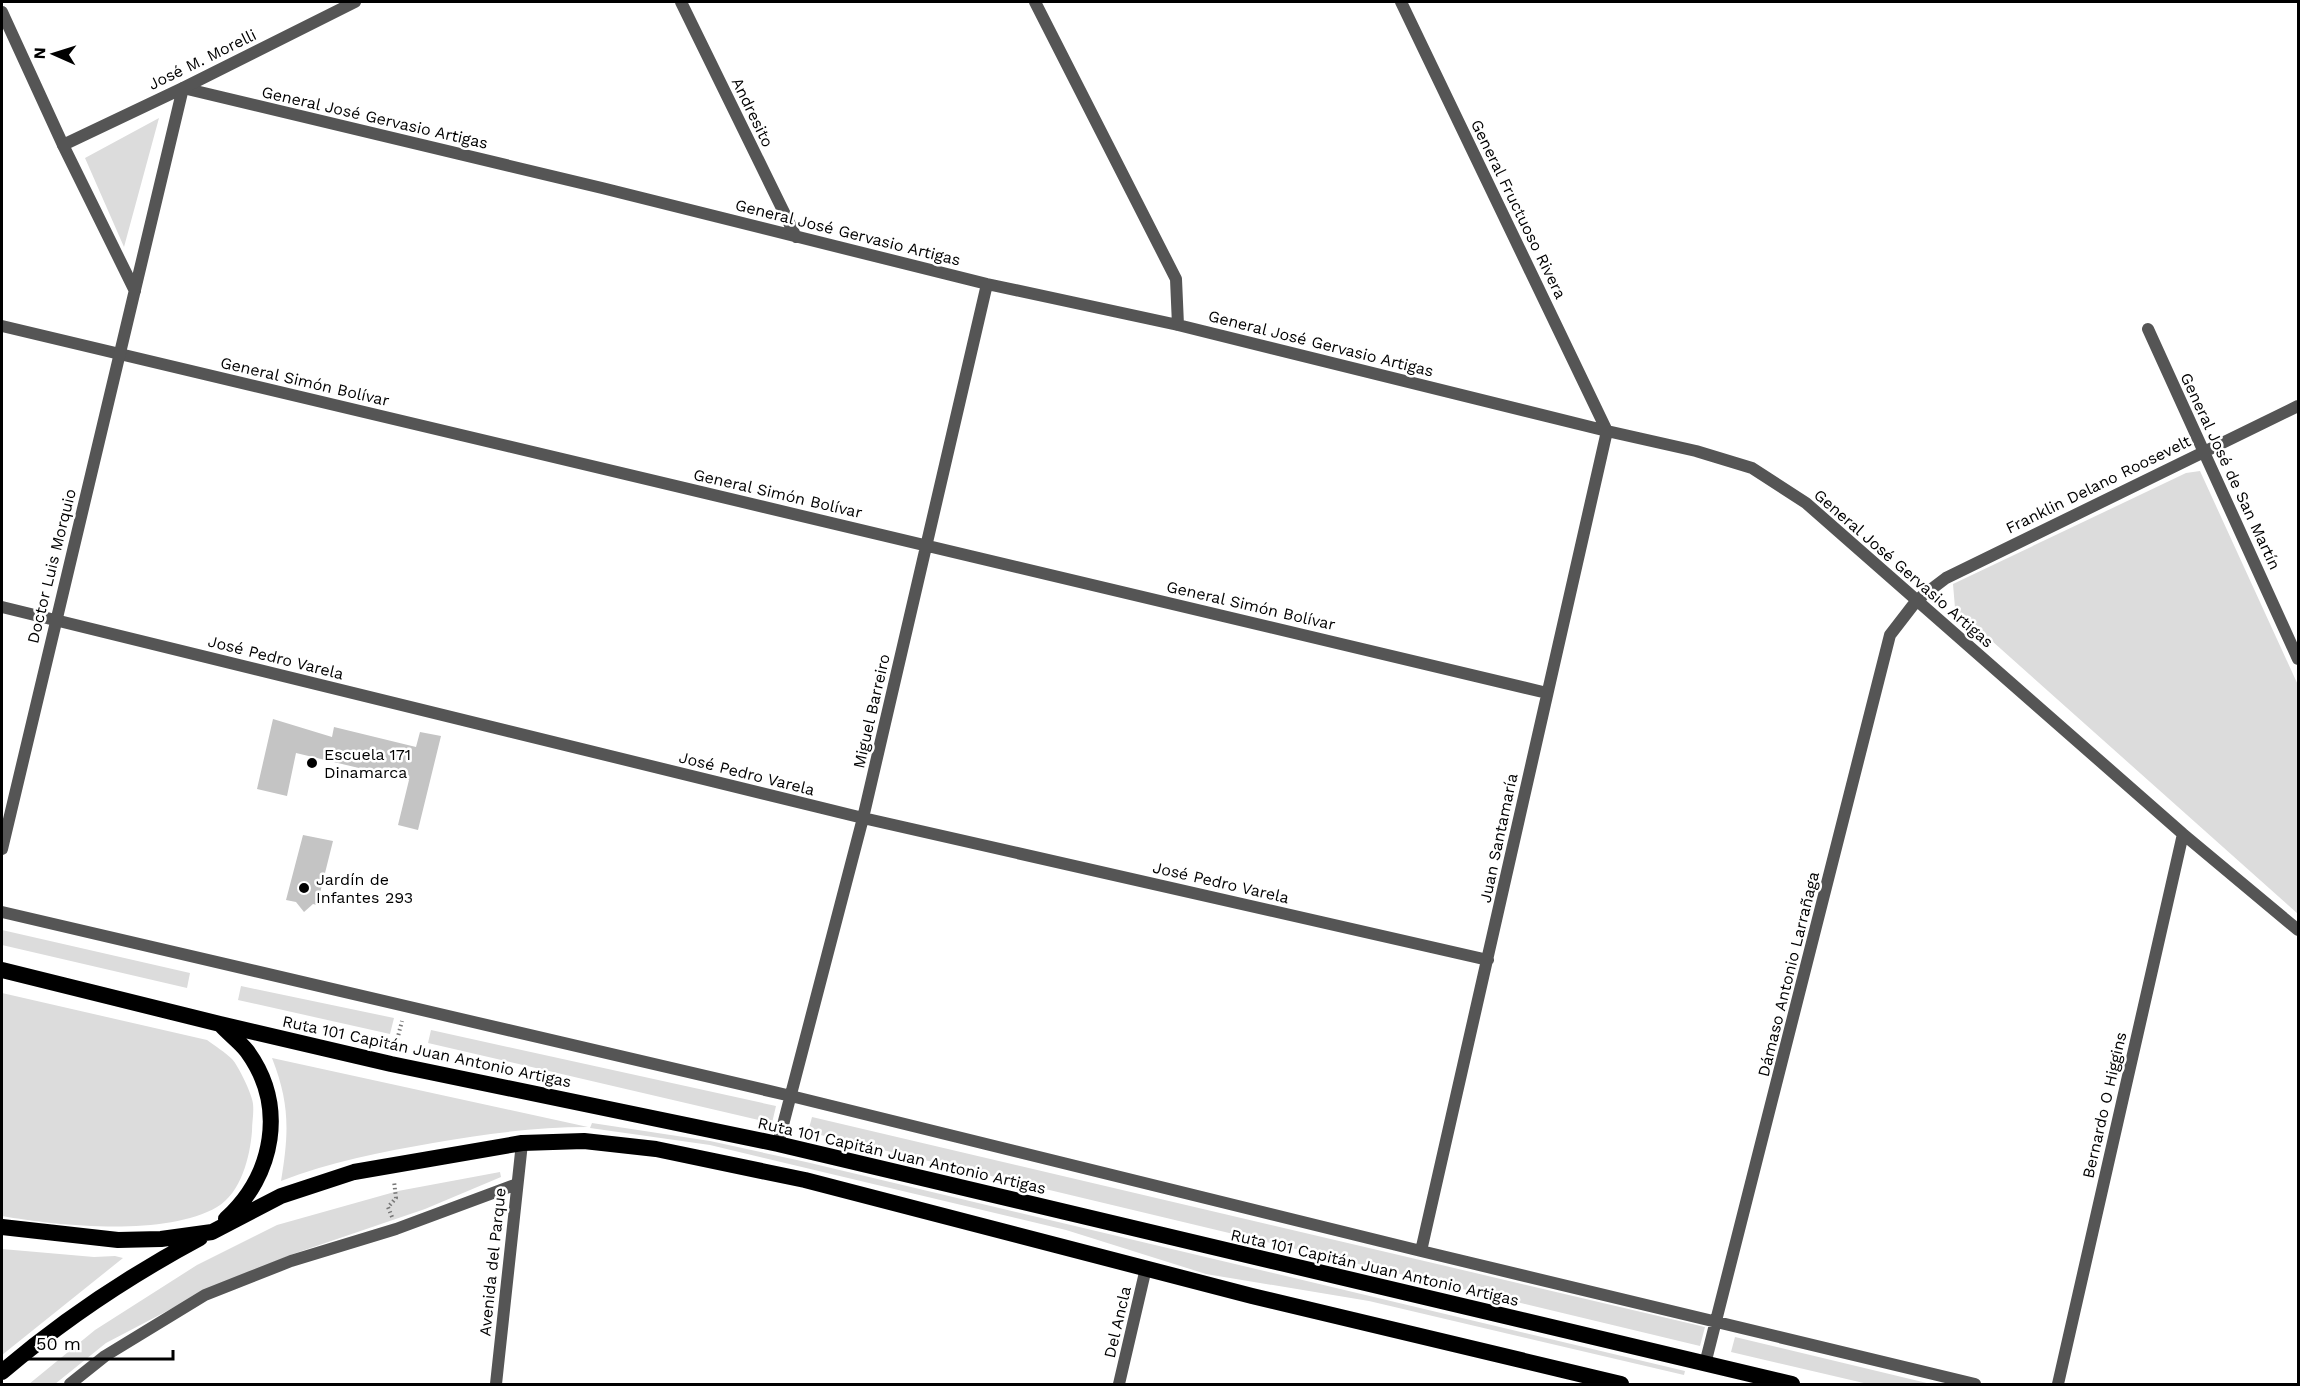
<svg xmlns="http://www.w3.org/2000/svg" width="2300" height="1386" font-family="'Work Sans',sans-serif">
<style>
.green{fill:#dcdcdc}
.building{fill:#c4c4c4}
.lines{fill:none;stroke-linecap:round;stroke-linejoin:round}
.path{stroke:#777;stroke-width:4;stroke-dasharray:1.5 3;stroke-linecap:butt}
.minor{stroke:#555;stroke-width:12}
.tertiary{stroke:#555;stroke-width:12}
.trunk{stroke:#000;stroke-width:16}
.poi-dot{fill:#000;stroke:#fff;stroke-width:2}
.labels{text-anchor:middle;stroke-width:5;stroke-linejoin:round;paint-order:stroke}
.street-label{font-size:16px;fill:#000;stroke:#fff}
.poi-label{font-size:16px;fill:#000;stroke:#fff;text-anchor:start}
</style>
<rect width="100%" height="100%" fill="#fff"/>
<path class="green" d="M159 118 124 247 85 158Z
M2200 471 2298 685V914L1955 608 1953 584 2186 473Z
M2 930 190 973 187 988 2 945Z
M241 986 394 1018 390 1034 238 1000Z
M2 993 207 1040C215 1046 225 1052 232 1059 238 1065 253 1096 253 1104 254 1113 252 1122 252 1131 250 1157 241 1193 217 1207 166 1237 58 1226 2 1216Z
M431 1030 776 1106 772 1123 428 1043Z
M272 1058 588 1127C535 1127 485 1134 433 1143 381 1152 330 1162 281 1181 289 1133 290 1104 272 1058Z
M812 1117 1705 1327 1700 1346 808 1132Z
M592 1123 710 1141 806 1162 1685 1371 1684 1375 1369 1301 1206 1274 1066 1230 710 1145 590 1128Z
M500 1172 501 1177 425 1209 293 1254 209 1289 106 1343 55 1384H29L95 1330 197 1265 277 1225 398 1191Z
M2 1249 94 1257 115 1256 123 1258 2 1355Z
M1735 1337 1931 1384H1868L1731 1352Z"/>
<path class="building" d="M273 719 332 737 334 727 416 747 420 732 441 736 418 830 398 825 409 780 296 753 287 796 257 789Z
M303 835 333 841 317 905 313 904 304 912 296 902 286 900Z"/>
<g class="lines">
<path class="path" d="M395 1048 402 1021
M392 1217 388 1207 396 1198 394 1181"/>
<path class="minor" d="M681 2 796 237
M1035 2 1176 279 1178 325
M1401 2 1607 431 1421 1251
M2 12 63 145
M183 88 602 188 987 284 1178 325 1607 431 1696 451 1752 468 1806 503 2183 834 2298 930
M2 326 1547 693
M2148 329 2298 659
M2 607 863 818 1488 960
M2 912 791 1096 1421 1251 1975 1384
M778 1144 863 818 987 284
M1705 1364 1890 635 1917 600 1946 578 2298 406
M70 1384 105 1356 205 1295 291 1261 396 1229 517 1184
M496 1384 522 1143
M1119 1384 1146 1268
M2058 1384 2183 834"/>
<path class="tertiary" d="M135 291 63 145 183 88 355 2
M2 849 183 88"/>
<path class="trunk" d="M2 970 220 1024 391 1064 778 1144 1792 1384
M221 1025C229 1034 240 1042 247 1051 287 1106 274 1175 226 1219
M2 1227 118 1240 161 1239 212 1232 281 1196 354 1172 522 1143 584 1141 656 1149 805 1180 1252 1296 1621 1384
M2 1372C63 1320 129 1276 200 1238"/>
</g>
<g class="poi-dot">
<circle cx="312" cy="763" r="6"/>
<circle cx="304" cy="888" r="6"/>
</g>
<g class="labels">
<g class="street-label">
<text transform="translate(202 59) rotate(-26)" y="6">José M. Morelli</text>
<text transform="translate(753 112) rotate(64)" y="6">Andresito</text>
<text transform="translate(375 117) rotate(13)" y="6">General José Gervasio Artigas</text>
<text transform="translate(1519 209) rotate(64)" y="6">General Fructuoso Rivera</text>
<text transform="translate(848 232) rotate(14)" y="6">General José Gervasio Artigas</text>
<text transform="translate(1321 343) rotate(14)" y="6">General José Gervasio Artigas</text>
<text transform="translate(305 381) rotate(13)" y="6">General Simón Bolívar</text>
<text transform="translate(2231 471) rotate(65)" y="6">General José de San Martín</text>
<text transform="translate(2098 484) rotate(-26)" y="6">Franklin Delano Roosevelt</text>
<text transform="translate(778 493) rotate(13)" y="6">General Simón Bolívar</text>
<text transform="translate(51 566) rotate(-76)" y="6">Doctor Luis Morquio</text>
<text transform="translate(1904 568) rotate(41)" y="6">General José Gervasio Artigas</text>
<text transform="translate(1251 605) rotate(13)" y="6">General Simón Bolívar</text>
<text transform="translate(276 657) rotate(14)" y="6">José Pedro Varela</text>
<text transform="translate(871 711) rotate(-77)" y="6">Miguel Barreiro</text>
<text transform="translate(747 773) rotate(14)" y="6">José Pedro Varela</text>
<text transform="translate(1498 838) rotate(-78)" y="6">Juan Santamaría</text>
<text transform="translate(1221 882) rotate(13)" y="6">José Pedro Varela</text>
<text transform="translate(1788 974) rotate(-76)" y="6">Dámaso Antonio Larrañaga</text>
<text transform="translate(427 1051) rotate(12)" y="6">Ruta 101 Capitán Juan Antonio Artigas</text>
<text transform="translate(2104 1105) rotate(-77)" y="6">Bernardo O Higgins</text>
<text transform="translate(902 1155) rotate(13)" y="6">Ruta 101 Capitán Juan Antonio Artigas</text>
<text transform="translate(492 1262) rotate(-84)" y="6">Avenida del Parque</text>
<text transform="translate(1375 1267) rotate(13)" y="6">Ruta 101 Capitán Juan Antonio Artigas</text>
<text transform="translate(1117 1322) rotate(-77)" y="6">Del Ancla</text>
</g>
<g class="poi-label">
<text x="324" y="760">Escuela 171<tspan x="324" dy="18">Dinamarca</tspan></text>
<text x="316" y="885">Jardín de<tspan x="316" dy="18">Infantes 293</tspan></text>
</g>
</g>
<rect width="2300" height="1386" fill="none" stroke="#000000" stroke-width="6"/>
<g transform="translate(54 54) rotate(273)" stroke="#ffffff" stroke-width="4.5" paint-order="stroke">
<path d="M0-4.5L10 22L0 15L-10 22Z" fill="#000000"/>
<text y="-9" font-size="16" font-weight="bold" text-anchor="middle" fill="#000000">N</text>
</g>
<path d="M27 1350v9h146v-9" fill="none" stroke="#000000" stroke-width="3"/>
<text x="36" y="1350" font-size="18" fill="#000000" stroke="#ffffff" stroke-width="4.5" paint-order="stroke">50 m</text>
</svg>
